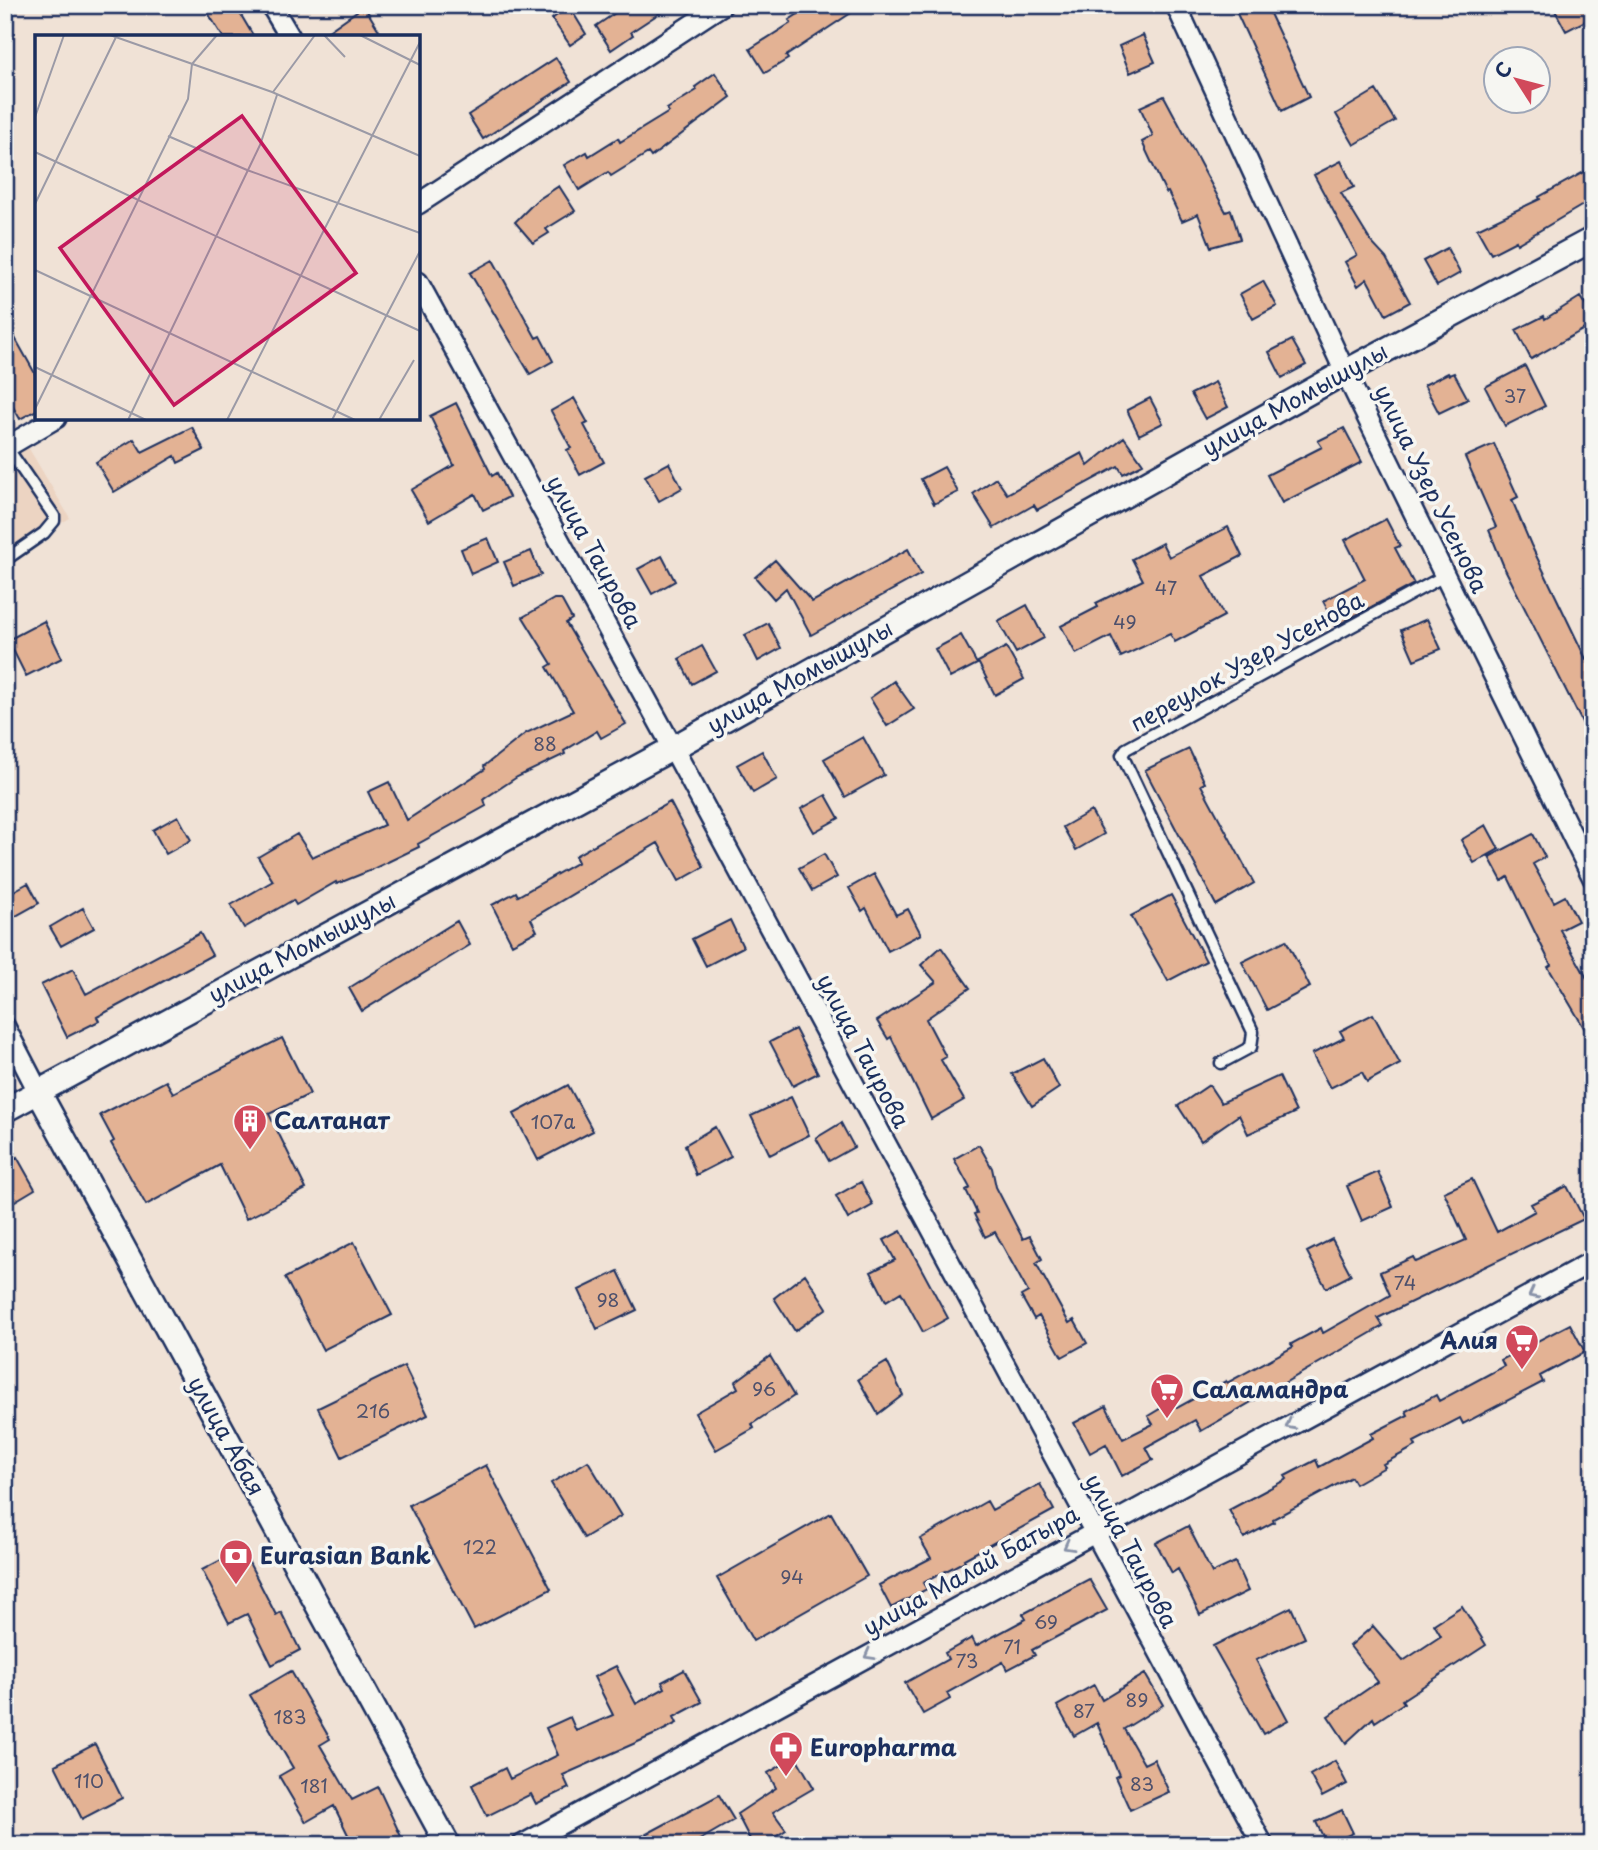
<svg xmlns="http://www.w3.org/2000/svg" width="1598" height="1850" font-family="'Playpen Sans',sans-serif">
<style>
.built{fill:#ecd4c2}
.building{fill:#e3b294;stroke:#1b2f5e;stroke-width:2}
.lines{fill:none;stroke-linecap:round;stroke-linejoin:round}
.service-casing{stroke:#1b2f5e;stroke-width:15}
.minor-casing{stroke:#1b2f5e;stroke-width:24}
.tertiary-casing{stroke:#1b2f5e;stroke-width:28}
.service{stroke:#f6f6f2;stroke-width:10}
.minor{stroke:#f6f6f2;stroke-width:19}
.tertiary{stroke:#f6f6f2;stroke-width:23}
.oneway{stroke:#8892a8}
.labels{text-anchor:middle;stroke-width:7;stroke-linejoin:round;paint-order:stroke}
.number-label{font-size:19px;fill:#4d506c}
.street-label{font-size:23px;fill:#1b2f5e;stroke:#f6f6f2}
.poi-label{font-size:23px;font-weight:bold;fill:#1b2f5e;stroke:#f6f6f2;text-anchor:start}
.inset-road{fill:none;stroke:#9b9aa6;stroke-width:2}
.view{fill:#c2185b;fill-opacity:0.15;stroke:#c2185b;stroke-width:3.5}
.inset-edge{fill:none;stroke:#1b2f5e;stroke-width:3.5}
</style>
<rect width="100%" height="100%" fill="#f0e2d6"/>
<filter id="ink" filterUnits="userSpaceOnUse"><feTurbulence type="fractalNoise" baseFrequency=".0143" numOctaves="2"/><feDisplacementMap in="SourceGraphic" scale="14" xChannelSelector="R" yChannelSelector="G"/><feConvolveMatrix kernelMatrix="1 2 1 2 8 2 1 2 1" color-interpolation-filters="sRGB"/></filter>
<g filter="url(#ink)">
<path class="built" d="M5 408 70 518 5 556Z"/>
<path class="building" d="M203 5H235L254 37H223Z
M627 5H672L631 32 633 35 611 50 596 26Z
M812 5H863L786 56 788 59 765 73 750 49 791 23 789 20Z
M1233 5H1266L1309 97 1282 111Z
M1552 5H1593V17L1566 31Z
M364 6 383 37H320Z
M569 6 586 34 570 45 552 19Z
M1143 35 1155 62 1130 73 1119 46Z
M556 58 571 82 483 139 468 115Z
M715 73 731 97 651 157 648 153 611 176 608 172 579 190 564 165 587 152 589 156 618 138 620 142 669 112 667 109 697 90 695 87Z
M1376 90 1395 121 1354 145 1336 114Z
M1164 96 1226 212 1231 210 1240 239 1211 247 1198 214 1182 221 1168 192 1166 193 1142 142 1153 136 1140 107Z
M1341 161 1354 187 1341 193 1371 242 1386 258 1410 302 1386 315 1367 279 1358 286 1345 262 1357 255 1314 175Z
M1593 167V199L1517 244 1516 241 1491 254 1477 229 1540 199 1539 197Z
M559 186 575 211 546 229 549 233 533 243 515 222 536 201Z
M1447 248 1460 273 1437 286 1423 261Z
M493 260 536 338 540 336 553 361 530 374 470 273Z
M1263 281 1277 306 1253 319 1240 294Z
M1580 297 1593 317V324L1531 359 1516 330 1544 316 1545 319Z
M5 320 37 377V410L20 419 5 393Z
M1292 340 1306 365 1282 378 1269 352Z
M1525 366 1545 406 1505 426 1485 387Z
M1448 373 1449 375 1454 373 1468 399 1439 413 1424 385Z
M1215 382 1228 407 1205 419 1191 394Z
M574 398 588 423 584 425 604 462 580 475 567 450 571 448 551 411Z
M1150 398 1163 423 1139 435 1127 410Z
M456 403 492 476 497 473 509 497 483 510 475 494 429 521 411 490 454 465 430 416Z
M192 427 204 450 178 463 175 456 114 492 96 462 134 439 142 452Z
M1344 428 1362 462 1282 503 1267 475 1322 447 1318 441Z
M1124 437 1143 464 1123 474 1118 466 1037 510 1034 505 994 528 973 494 996 478 1007 494 1082 453 1088 466Z
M1494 444 1518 497 1512 500 1531 545 1586 659 1593 655V744L1504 567 1489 530 1496 527 1465 457Z
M669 463 682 488 659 501 645 476Z
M944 467 958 492 934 504 921 479Z
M1386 519 1400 546 1395 548 1414 584 1336 626 1323 601 1365 579 1345 540Z
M1228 527 1242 556 1203 576 1224 616 1175 642 1170 634 1121 657 1111 636 1076 654 1061 626 1098 607 1096 603 1143 580 1132 559 1162 543 1169 557Z
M488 538 498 562 471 574 461 549Z
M908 549 921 574 811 635 786 588 774 599 755 577 775 560 812 602Z
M531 551 541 575 514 586 504 562Z
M662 556 675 581 652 594 638 569Z
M554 599H561L572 619 566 623 626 724 601 738 597 731 564 751 565 754 517 777 484 799 486 806 418 844 419 847 369 871 337 884 336 882 296 905 293 900 244 928 231 905 273 881 258 857 297 834 312 857 384 825 368 792 389 782 407 820 485 769 484 766 526 733 573 711 547 667 552 664 523 617Z
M1027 605 1044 638 1016 653 998 621Z
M1427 619 1441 649 1414 660 1401 630Z
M44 621 62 658 26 676 8 640Z
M768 623 781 648 758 661 745 635Z
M961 635 977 664 950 678 935 649Z
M702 646 716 671 692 684 679 659Z
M1006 647 1024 679 995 695 978 662Z
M894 681 914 709 887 726 870 698Z
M863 737 884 775 845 797 824 759Z
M1189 749 1205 783 1201 785 1254 883 1216 905 1145 770Z
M762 751 777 779 753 793 737 765Z
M826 795 839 818 814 832 801 809Z
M670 802 704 867 679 881 658 843 531 919 537 931 512 944 492 905 516 892 518 896 578 862 575 856Z
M1091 811 1104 834 1076 850 1063 827Z
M178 816 191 840 166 854 153 830Z
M1486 825 1499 849 1474 863 1461 840Z
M1533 834 1545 857 1533 864 1554 902 1565 896 1578 921 1560 930 1593 989V1043L1548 967 1551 965 1508 877 1502 881 1489 857Z
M824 854 837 877 812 891 799 868Z
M874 874 896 915 908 909 921 934 888 951 866 908 862 911 849 888Z
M28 883 39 903 5 922V896Z
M1171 895 1206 961 1168 981 1131 916Z
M83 908 94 928 61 946 50 927Z
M730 920 743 947 706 966 692 939Z
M457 921 470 945 362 1011 349 988Z
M200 933 212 955 97 1017 99 1021 67 1037 41 985 73 969 86 994Z
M1286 940 1310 987 1267 1010 1242 962Z
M941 947 970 988 926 1019 946 1057 941 1060 964 1100 931 1119 891 1037 888 1039 877 1021 936 982 921 965Z
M1373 1014 1400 1064 1367 1082 1362 1072 1330 1088 1312 1054 1344 1038 1340 1031Z
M795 1029 818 1073 793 1086 770 1042Z
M282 1038 310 1094 269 1114 306 1189 246 1219 220 1165 146 1205 111 1143 114 1141 100 1115 166 1081 173 1093Z
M1043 1058 1059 1088 1032 1106 1012 1074Z
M1279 1076 1296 1112 1248 1134 1239 1115 1201 1141 1178 1106 1209 1085 1221 1103Z
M568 1085 593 1131 538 1160 514 1114Z
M791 1097 809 1135 770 1155 751 1116Z
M841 1123 854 1147 829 1161 816 1138Z
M715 1127 731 1157 696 1175 685 1145Z
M979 1145 992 1168 996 1187 1023 1239 1030 1236 1042 1259 1036 1263 1069 1323 1074 1320 1087 1343 1062 1357 1039 1316 1034 1319 1021 1296 1028 1292 995 1232 985 1237 974 1214 977 1213 966 1190 970 1188 954 1159Z
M17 1157 35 1189 5 1207V1164Z
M1378 1172 1393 1207 1362 1221 1347 1186Z
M1472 1179 1497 1232 1535 1211 1531 1204 1567 1186 1584 1219 1378 1318 1383 1326 1201 1431 1195 1420 1146 1447 1153 1460 1122 1476 1106 1444 1090 1453 1074 1423 1106 1406 1123 1439 1153 1424 1148 1416 1173 1401 1177 1408 1226 1381 1227 1383 1293 1347 1291 1344 1321 1328 1323 1333 1390 1295 1380 1272 1413 1257 1416 1262 1466 1240 1444 1192Z
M861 1182 873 1205 848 1219 836 1196Z
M901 1231 948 1318 923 1332 901 1292 886 1301 871 1272 895 1260 884 1240Z
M1332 1239 1351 1275 1326 1288 1307 1252Z
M354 1242 392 1315 323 1350 285 1278Z
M618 1271 637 1310 597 1329 579 1290Z
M805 1274 827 1308 795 1331 774 1298Z
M1570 1324 1585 1352 1540 1376 1543 1382 1463 1424 1460 1418 1414 1442 1416 1446 1383 1464 1385 1467 1355 1484 1351 1477 1273 1519 1274 1522 1244 1538 1229 1510 1287 1479 1285 1476 1316 1460 1319 1467 1373 1438 1371 1434 1408 1415 1406 1411 1436 1395 1439 1401 1504 1366 1501 1360Z
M770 1356 794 1396 752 1424 754 1428 716 1450 695 1413 738 1388 735 1382Z
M887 1362 903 1395 878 1414 858 1379Z
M404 1366 428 1415 342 1457 318 1408Z
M588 1461 621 1516 584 1538 551 1483Z
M486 1465 551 1589 474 1629 409 1505Z
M1040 1484 1054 1510 964 1559 965 1561 923 1583 927 1589 891 1608 879 1585 931 1558 920 1539 987 1501 992 1510Z
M831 1513 867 1576 753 1641 717 1578Z
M1188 1526 1212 1573 1235 1562 1248 1591 1200 1615 1178 1569 1172 1573 1156 1543Z
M242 1549 276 1615 281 1612 300 1650 272 1665 247 1614 229 1623 202 1570Z
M1089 1579 1107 1610 1032 1650 1035 1655 1007 1670 1003 1662 947 1693 950 1699 923 1714 905 1683 948 1659 945 1653 972 1638 976 1646 1026 1619 1023 1614Z
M1462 1606 1486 1645 1402 1700 1404 1703 1375 1722 1373 1718 1346 1743 1328 1716 1378 1682 1350 1646 1373 1626 1403 1661 1441 1636 1434 1624Z
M1291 1607 1305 1638 1256 1660 1288 1720 1263 1734 1213 1646Z
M616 1666 636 1704 665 1688 662 1682 684 1670 702 1702 674 1717 677 1723 658 1733 563 1775 569 1788 536 1804 531 1794 487 1816 472 1785 505 1768 510 1779 558 1755 546 1728 570 1717 576 1731 613 1715 594 1677Z
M291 1671 330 1739 320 1745 352 1800 378 1787 405 1845H353L334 1806 306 1822 279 1776 293 1768 250 1695Z
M1145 1674 1163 1705 1124 1729 1144 1764 1154 1759 1169 1792 1130 1810 1115 1777 1119 1775 1097 1723 1074 1736 1057 1706 1094 1685 1102 1700Z
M95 1744 122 1798 82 1819 55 1765Z
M796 1757 814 1788 773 1812 786 1830 763 1845H753L737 1814 776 1788 768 1773Z
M1335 1761 1347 1784 1322 1797 1310 1775Z
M719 1795 734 1820 691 1845H626Z
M1342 1810 1353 1833 1327 1845 1316 1822Z"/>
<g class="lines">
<g class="service-casing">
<path id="service" d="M5 560 44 533 54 521V516L6 446
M1221 1063 1251 1047 1253 1032 1122 755 1126 749 1446 575"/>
</g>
<g class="minor-casing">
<path id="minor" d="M271 5 290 37
M1176 5 1345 372 1593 878
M418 204 722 5
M418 282 673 748 1263 1845
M5 448 56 418
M5 1027 38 1091
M522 1845 1593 1261"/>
</g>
<g class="tertiary-casing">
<path id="tertiary" d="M38 1091 448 1845
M5 1110 673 748 1345 372 1593 239"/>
</g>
<use href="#service" class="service"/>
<use href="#minor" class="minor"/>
<use href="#tertiary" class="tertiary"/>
</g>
<defs><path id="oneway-chevron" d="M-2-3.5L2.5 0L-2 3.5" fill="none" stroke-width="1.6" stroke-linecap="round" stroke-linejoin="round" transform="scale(1.75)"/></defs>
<g class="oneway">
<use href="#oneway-chevron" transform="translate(1533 1294) rotate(152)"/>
<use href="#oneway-chevron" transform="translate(1290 1425) rotate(152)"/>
<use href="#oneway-chevron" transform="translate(1068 1546) rotate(151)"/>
<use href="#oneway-chevron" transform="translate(869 1655) rotate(151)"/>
</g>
</g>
<defs>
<g id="building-pin" transform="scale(1.75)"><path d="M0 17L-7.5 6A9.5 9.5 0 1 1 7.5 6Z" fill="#d1495b" stroke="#f6f6f2"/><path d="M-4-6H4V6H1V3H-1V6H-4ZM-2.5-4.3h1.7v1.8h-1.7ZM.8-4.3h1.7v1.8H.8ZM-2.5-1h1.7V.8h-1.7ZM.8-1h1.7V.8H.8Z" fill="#fff"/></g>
<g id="supermarket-pin" transform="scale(1.75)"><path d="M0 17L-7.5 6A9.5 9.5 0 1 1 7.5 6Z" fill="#d1495b" stroke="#f6f6f2"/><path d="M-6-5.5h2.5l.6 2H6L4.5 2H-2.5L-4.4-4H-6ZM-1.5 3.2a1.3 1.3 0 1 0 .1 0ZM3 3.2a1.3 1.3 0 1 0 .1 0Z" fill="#fff"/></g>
<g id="bank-pin" transform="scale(1.75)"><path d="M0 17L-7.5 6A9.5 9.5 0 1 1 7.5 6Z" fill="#d1495b" stroke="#f6f6f2"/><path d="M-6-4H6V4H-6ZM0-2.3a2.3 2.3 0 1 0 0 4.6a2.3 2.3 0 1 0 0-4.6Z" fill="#fff"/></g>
<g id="pharmacy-pin" transform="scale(1.75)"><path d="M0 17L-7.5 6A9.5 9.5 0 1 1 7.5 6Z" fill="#d1495b" stroke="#f6f6f2"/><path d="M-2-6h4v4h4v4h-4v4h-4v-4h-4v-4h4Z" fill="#fff"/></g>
</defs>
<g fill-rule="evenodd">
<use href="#building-pin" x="250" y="1121"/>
<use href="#supermarket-pin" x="1522" y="1341"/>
<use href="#supermarket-pin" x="1167" y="1390"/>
<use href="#bank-pin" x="236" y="1556"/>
<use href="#pharmacy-pin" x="786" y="1748"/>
</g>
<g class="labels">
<g class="number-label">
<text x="1515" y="403">37</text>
<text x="1166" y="595">47</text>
<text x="1125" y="629">49</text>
<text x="545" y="751">88</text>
<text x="553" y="1129">107а</text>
<text x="1405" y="1290">74</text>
<text x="608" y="1307">98</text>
<text x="764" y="1396">96</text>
<text x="373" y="1418">216</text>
<text x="480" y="1554">122</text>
<text x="792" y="1584">94</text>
<text x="1046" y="1629">69</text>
<text x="1012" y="1654">71</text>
<text x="967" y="1668">73</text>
<text x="1137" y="1707">89</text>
<text x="1084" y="1718">87</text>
<text x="290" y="1724">183</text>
<text x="89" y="1788">110</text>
<text x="1142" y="1791">83</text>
<text x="314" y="1793">181</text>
</g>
<g class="street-label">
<text transform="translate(1295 400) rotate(-29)" y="8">улица Момышулы</text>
<text transform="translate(1431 489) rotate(64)" y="8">улица Узер Усенова</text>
<text transform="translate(594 552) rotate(61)" y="8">улица Таирова</text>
<text transform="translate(1247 662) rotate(-29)" y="8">переулок Узер Усенова</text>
<text transform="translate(800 677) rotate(-29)" y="8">улица Момышулы</text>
<text transform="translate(302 948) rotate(-28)" y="8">улица Момышулы</text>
<text transform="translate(863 1051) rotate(62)" y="8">улица Таирова</text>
<text transform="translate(226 1436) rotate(61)" y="8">улица Абая</text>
<text transform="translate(1131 1551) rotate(62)" y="8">улица Таирова</text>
<text transform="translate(971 1571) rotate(-29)" y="8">улица Малай Батыра</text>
</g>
<g class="poi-label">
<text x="274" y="1129">Салтанат</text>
<text x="1498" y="1349" text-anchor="end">Алия</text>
<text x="1192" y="1398">Саламандра</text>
<text x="260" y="1564">Eurasian Bank</text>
<text x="810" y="1756">Europharma</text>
</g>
</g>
<g transform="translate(35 35)">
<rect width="385" height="385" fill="#f0e2d6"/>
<path class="inset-road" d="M75 0 237 57 385 121M289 0 310 22M325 0 385 30M238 57 280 0M0 82 29 0M133 101 212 135 385 198M0 117 385 296M0 169 82 0M0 235 320 385M0 332 111 385M0 374 153 64 157 29 182 0M93 385 225 110 242 60M192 385 385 7M297 385 385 216M344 385 379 325"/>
<path class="view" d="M207 81 321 238 139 370 25 213Z"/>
<rect width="385" height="385" class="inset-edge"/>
</g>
<rect width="1598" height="1850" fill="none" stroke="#f6f6f2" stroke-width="28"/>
<rect x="14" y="14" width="1570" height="1822" fill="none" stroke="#1b2f5e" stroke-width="2.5" filter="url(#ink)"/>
<g transform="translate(1517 80) rotate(306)"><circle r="33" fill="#f6f6f2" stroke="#9ea6b7" stroke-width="2"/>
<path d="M0-5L12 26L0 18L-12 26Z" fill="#d1495b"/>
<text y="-10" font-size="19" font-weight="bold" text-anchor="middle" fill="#1b2f5e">С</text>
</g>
</svg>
